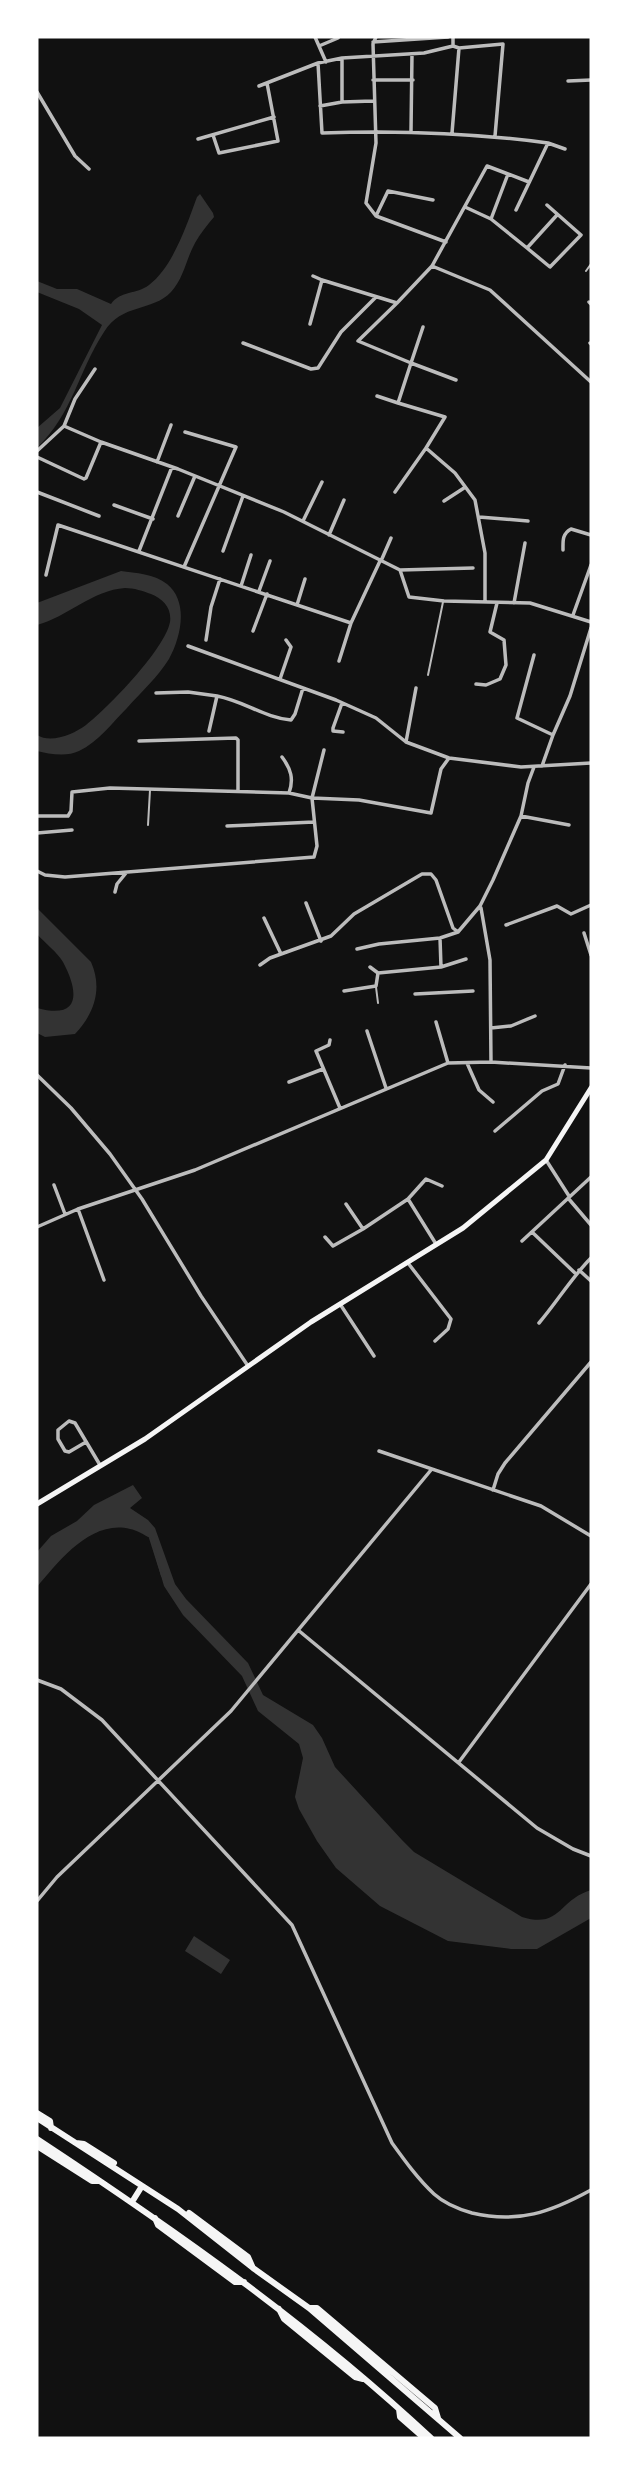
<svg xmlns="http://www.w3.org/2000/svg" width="628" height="2475" font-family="'IBM Plex Serif',serif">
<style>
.water{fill:#333}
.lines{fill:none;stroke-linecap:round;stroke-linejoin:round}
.stream{stroke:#333;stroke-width:2}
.service{stroke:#bcbcbc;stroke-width:2}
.minor{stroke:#bcbcbc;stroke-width:3.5}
.secondary{stroke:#f5f5f5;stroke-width:5}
.primary{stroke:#f5f5f5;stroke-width:6}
</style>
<rect width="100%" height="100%" fill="#111"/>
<path class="water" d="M200 194 213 213 214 217C207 225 200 234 195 243 186 259 184 278 171 292 152 312 122 303 104 332 78 372 73 413 37 448V428L60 408 102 325 79 309 37 292V281L57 289H77L111 304C121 290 136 295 149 285 173 267 187 224 197 197Z
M121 571C135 573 155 574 167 584 189 602 181 637 169 659 158 677 141 692 127 708 113 722 98 742 79 751 67 757 49 754 37 751V735C51 744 74 734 86 725 108 708 165 649 170 622 172 608 163 599 151 594 143 591 134 588 125 588 93 590 67 617 37 625V603Z
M37 908 91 962C103 989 94 1014 75 1034L45 1037 37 1033V1008C81 1020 79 992 63 962 57 952 45 943 37 934Z
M133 1485 142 1498 130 1508 148 1520 155 1528 175 1584 186 1599 248 1663 263 1695 313 1725 322 1738 335 1767 402 1840 414 1852 522 1917C561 1929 558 1900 591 1890V1918L537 1949H511L448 1941 380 1906 336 1868 317 1841 299 1809 295 1797 303 1758 299 1744 258 1711 242 1676 183 1615 164 1586 150 1538C144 1535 137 1530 130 1529 91 1519 58 1562 37 1587V1552L51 1536 77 1521 94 1505Z
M194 1936 230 1960 221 1974 185 1951Z"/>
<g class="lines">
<path class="stream" d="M150 1538 162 1576"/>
<path class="service" d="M586 271 591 264
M428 675 443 602
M148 825 150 790
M376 987 378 1003"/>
<path class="minor" d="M315 37 326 62
M373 42 448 37
M319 46 338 38
M453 46 459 48 503 44 495 136
M318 63 322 133C398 130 473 133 548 143L516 210
M373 80H413
M568 81 591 80
M259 86 318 63 342 58 424 53 453 46V37
M37 92 75 156 89 169
M342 102 373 101
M320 106 342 102V58
M411 131 412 54
M452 133 459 48
M213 135 219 153 278 141 267 83
M198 139 274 117
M548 143 565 149
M433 200 388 191 376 216 446 242
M465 207 491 219 508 174 529 182
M376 216 366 203 376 143 373 44 376 37
M491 219 527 248 557 215
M527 248 550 267 581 235 547 205
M432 266 490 290 591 382
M313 276 322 280 397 303
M589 302 591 304
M310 324 322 280
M423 327 411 363 456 380
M243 343 311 369 318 368 341 332 376 297
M590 343 591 344
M377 396 398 403
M64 426 75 399 95 369
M37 451 64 426 101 442 178 469 284 512 400 570 409 597 444 601 530 603 591 622
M37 457 84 479 86 478 101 442
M157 462 171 425
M37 492 99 516
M395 492 426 448
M444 501 464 488
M114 505 153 519
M178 516 195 476
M479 517 528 521
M303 521 322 482
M329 535 344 500
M563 550C563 541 562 534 571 529L591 535
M139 551 172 467
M223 551 243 496
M381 561 391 538
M184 567 236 447 185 432
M400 570 473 568
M46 575 58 525 351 623
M241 586 251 555
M259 591 270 561
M485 602V553L475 500 455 473 426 448 445 417 398 403 411 363 358 341 397 303 432 266 487 166 508 174
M514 603 525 543
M297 605 305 579
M573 615 591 565
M253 631 267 594
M206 640 211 607 220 579
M188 646 336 700 376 718 406 742 449 758 521 767 591 763
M534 655 517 718 553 735
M339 661 351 623 380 561
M280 679 291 647 286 640
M476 684 486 685 500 679 506 665 504 640 490 632 497 603
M156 693 188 692 217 696
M342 703 333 728V731L343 732
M209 731 217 696C244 701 265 718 291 720L295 714 303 688
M139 741 236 738 238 740V791
M406 742 416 688
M282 757C291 769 294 779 289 793
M542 766 553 735 570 696 591 628
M37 816H68L71 811 72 792 110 788 289 793 312 798 324 750
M521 816 569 825
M227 826 314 822
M37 833 72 830
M37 871 45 875 65 877 314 857 317 846 312 798 359 800 431 813 441 769 449 758
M115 892 117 884 126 873
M306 903 321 941
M481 908 490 960 491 1062
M264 918 281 954
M506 925 557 906 571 914 591 905
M584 933 591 955
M357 949 379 944 440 938 458 932
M260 965 270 958 331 936 354 914 422 874H431L436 880 453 928 458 932 480 906 493 880 521 816 528 783 534 767
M370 967 378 973 441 967 440 938
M441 967 466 959
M344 991 376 986 378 973
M415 994 473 991
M436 1022 448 1063
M491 1028 511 1026 535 1016
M367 1031 386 1088
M330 1040 329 1045 316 1051 340 1108
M467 1063 479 1090 493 1102
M37 1075 71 1108 110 1154 142 1199 201 1296 248 1366
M289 1082 323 1069
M495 1131 542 1091 558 1084 565 1065
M546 1160 569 1196
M54 1185 65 1214
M568 1198 591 1225
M408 1199 426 1179 442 1186
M346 1204 363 1229 408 1199 436 1244
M78 1209 104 1280
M37 1227 78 1209 195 1170 448 1063 491 1062 591 1068
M532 1232 576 1274
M325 1237 333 1246 363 1229
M522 1241 591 1177
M408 1263 451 1319 448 1329 435 1341
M579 1270 591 1281
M340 1304 374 1356
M539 1323C557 1302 572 1277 591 1258
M86 1442 69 1452 65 1451 58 1439V1430L69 1421 75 1423 100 1465
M379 1451 541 1506 591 1536
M493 1490 498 1474 505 1463 591 1362
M298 1630 537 1828 573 1849 591 1856
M37 1680 61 1689 102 1720 292 1925 392 2143C405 2161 418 2179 434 2194 445 2204 458 2209 472 2213 518 2224 551 2212 591 2190
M459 1762 591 1584
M37 1901 57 1877 231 1711 431 1470"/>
<path class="secondary" d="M37 1504 145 1439 311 1322 463 1228 546 1160 591 1088"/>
<path class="primary" d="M37 2113 50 2121 51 2128
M37 2118 178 2209 253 2268 309 2308 460 2438
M37 2139C175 2230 310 2325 431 2438
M76 2143 84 2144 114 2163
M37 2146 92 2181H99
M132 2202 142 2186
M189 2213 248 2257 252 2266
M155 2218 158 2225 235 2282H244
M309 2308H317L435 2408 438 2418
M279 2309 284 2319 355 2377 363 2379
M399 2409 400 2417 424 2438"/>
</g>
<rect width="628" height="2475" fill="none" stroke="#ffffff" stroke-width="77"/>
</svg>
